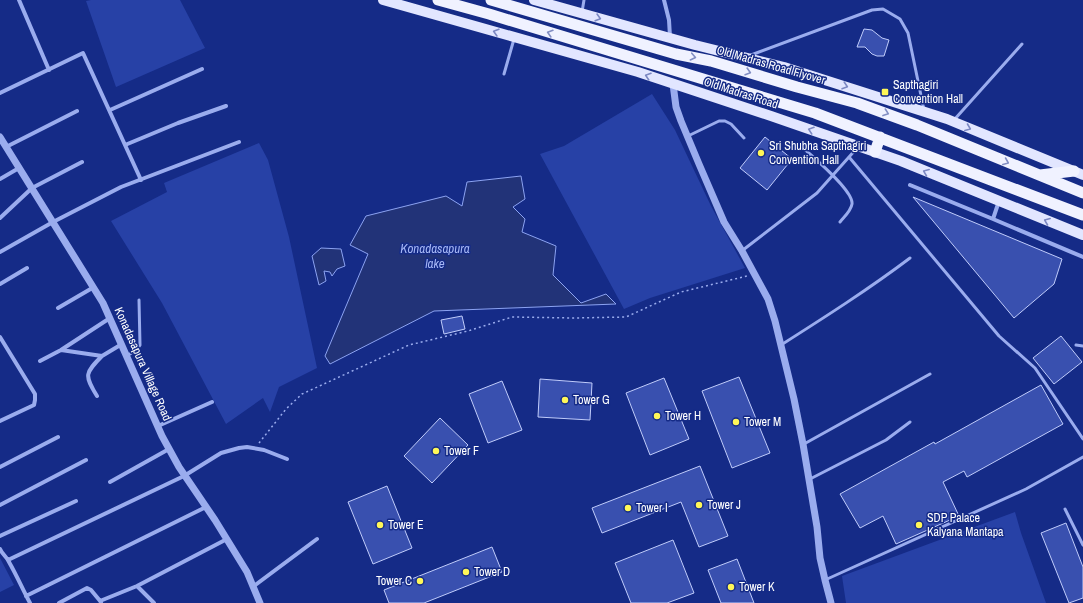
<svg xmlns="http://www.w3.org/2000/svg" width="1083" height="603" font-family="'Archivo Narrow',sans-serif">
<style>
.green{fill:#2741a6}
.water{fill:#223378;stroke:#8ca3f2}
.building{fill:#3950af;stroke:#c0ccfb}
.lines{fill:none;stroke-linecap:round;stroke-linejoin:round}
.path{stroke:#9aacee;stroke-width:1.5;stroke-dasharray:2 3;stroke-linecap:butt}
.service{stroke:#9aacee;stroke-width:3}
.minor{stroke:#9aacee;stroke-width:4}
.tertiary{stroke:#9aacee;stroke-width:7}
.primary{stroke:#e2e6ff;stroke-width:10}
.trunk{stroke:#f0f2ff;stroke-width:11}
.oneway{stroke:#7c88c3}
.oneway2{stroke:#828ec3}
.poi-dot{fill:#fff758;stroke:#152b87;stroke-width:1.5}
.labels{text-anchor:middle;stroke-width:3;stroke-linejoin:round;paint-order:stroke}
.street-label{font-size:12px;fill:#fff;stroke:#152b87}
.poi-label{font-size:12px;fill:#fff;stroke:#152b87;text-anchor:start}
.water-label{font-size:13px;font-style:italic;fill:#a6b7f6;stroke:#152b87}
</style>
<rect width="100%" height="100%" fill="#152b87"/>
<path class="green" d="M91 0H180L205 48 116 87 86 1Z
M652 94 675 130 711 206 745 268 650 298 624 309 540 154 564 146Z
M259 143 268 160 289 237 317 368 279 387 270 412 263 398 226 424 162 303 111 221 167 192 164 183Z
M1015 512 1021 533 1046 603H846L842 576Z
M0 558 14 585 0 592Z"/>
<path class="water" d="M521 176 525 199 513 207 525 219 522 232 556 246 553 275 581 303 606 294 616 304 434 311 330 364 325 356 368 254 350 245 366 216 446 196 462 206 467 182Z
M321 248 341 249 345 266 337 269 332 276 330 272 324 271 326 281 319 285 312 256Z"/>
<path class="building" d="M864 29 872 30 882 38 889 40 884 56H877L872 54 865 47H857Z
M765 137 792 159 767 190 740 168Z
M913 197 1062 259 1054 284 1014 318Z
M462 316 465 329 444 334 441 320Z
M1061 336 1082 362 1054 384 1033 358Z
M739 377 770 453 732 468 702 391Z
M664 378 689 439 650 455 626 393Z
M540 379 592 383 590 420 538 417Z
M502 381 522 430 488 443 469 394Z
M1041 385 1063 424 967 477 964 471 943 482 959 516 896 544 883 516 860 528 840 494 934 442 935 444Z
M440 418 468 445 432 483 404 456Z
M700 466 728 536 699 547 681 502 602 533 592 508Z
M387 486 412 548 373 564 348 502Z
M1066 523 1083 567V598L1069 603 1041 533Z
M673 540 694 593 667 603H631L615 563Z
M492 547 502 572 424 603H389L384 590Z
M737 559 754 603H721L708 570Z"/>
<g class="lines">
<path class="path" d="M259 443 286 409 302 394 409 345 468 331 512 317 574 318 626 317 681 292 747 276"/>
<path class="service" d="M582 12 584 0
M751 55 872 10 883 9 900 19 908 33 924 110
M504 74 514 39
M954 120 1022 44
M688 136 719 121H725L731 124 744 138
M802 147C812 156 854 191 852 204 851 211 844 217 840 222
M849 157 999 336 1035 368 1083 439
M743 250 817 193 857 148
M781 345C825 317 869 289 910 258
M1076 345 1083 346
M127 356 137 349 140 345 139 300
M804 444 930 374
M810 479 886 440 910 422
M1065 509 1083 545
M825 580 1026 489 1083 457"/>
<path class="minor" d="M19 0 49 70
M664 0 669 20 670 37
M0 93 83 53 141 180
M110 110 202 69
M125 145 178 123 226 106
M6 147 77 111
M0 179 19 168
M910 185 993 219
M999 201 993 219 1083 257
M0 218 32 188 82 162
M0 252 53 222 121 187 239 142
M0 284 27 268
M58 308 94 287
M0 337 35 394V400L34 405 0 421
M61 350 102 356 122 344
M40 361 61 350 110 318
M97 396C84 375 85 373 102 356
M158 426 212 402
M0 467 58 437
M110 482 169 449
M0 505 86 460
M0 536 76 501
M0 549C2 554 7 557 9 562 17 576 23 590 30 603
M8 560 184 476 221 453 239 448 247 447 264 450 287 459
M137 586 154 603
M254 586 317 539
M26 596 206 507
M100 601 137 586 227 539
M59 603 87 588 91 590 101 602"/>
<path class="tertiary" d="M673 84 676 107 681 121 699 164 724 222 742 251 768 299 775 321 794 399 803 444 817 527 820 558 825 580 831 603
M0 137 103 303 162 436 179 467 215 520 247 572 260 603"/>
<path class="primary" d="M383 0 638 72 771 116 901 161 1083 235
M534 0 695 45 784 67 947 119 1083 175"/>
<path class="trunk" d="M438 0 489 14 815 113 1083 215
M491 0 676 54 711 61 797 87 857 103 917 125 1083 193
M875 152 880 137
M1040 175 1074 171"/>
</g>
<defs><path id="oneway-chevron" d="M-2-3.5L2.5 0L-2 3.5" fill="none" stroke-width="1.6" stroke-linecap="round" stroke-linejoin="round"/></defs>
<g class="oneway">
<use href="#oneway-chevron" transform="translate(598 18) rotate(16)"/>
<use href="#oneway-chevron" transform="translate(496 32) rotate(-164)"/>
<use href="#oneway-chevron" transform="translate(648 76) rotate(-162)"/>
<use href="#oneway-chevron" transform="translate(845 86) rotate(18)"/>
<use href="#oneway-chevron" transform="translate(968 128) rotate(22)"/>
<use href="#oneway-chevron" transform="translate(811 130) rotate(-161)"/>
<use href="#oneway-chevron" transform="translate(926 172) rotate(-158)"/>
<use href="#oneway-chevron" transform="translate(1047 221) rotate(-158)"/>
</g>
<g class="oneway2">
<use href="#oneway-chevron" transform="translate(550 33) rotate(-163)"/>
<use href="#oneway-chevron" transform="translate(693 57) rotate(12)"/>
<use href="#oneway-chevron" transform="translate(748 72) rotate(17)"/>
<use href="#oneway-chevron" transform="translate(886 113) rotate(20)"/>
<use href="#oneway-chevron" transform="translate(1006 162) rotate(23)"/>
</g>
<g class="poi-dot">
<rect x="881" y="88" width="8" height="8" rx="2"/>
<circle cx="761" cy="153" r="4"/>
<circle cx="565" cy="400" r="4"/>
<circle cx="657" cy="416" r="4"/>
<circle cx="736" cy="422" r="4"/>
<circle cx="436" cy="451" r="4"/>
<circle cx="699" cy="505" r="4"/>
<circle cx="628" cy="508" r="4"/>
<circle cx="380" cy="525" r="4"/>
<circle cx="919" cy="525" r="4"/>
<circle cx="466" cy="572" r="4"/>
<circle cx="420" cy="581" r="4"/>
<circle cx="731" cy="587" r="4"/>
</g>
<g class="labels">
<g class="street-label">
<text transform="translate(771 65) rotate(16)" y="4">Old Madras Road Flyover</text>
<text transform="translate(741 93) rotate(18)" y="4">Old Madras Road</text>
<text transform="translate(143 364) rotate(66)" y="4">Konadasapura Village Road</text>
</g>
<g class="poi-label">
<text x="893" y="89">Sapthagiri<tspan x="893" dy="14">Convention Hall</tspan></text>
<text x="769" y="150">Sri Shubha Sapthagiri<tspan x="769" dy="14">Convention Hall</tspan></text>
<text x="573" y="404">Tower G</text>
<text x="665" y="420">Tower H</text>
<text x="744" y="426">Tower M</text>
<text x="444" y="455">Tower F</text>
<text x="707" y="509">Tower J</text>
<text x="636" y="512">Tower I</text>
<text x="927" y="522">SDP Palace<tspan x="927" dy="14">Kalyana Mantapa</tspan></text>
<text x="388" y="529">Tower E</text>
<text x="474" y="576">Tower D</text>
<text x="412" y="585" text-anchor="end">Tower C</text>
<text x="739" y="591">Tower K</text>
</g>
<g class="water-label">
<text x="435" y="253">Konadasapura<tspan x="435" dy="15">lake</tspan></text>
</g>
</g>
</svg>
